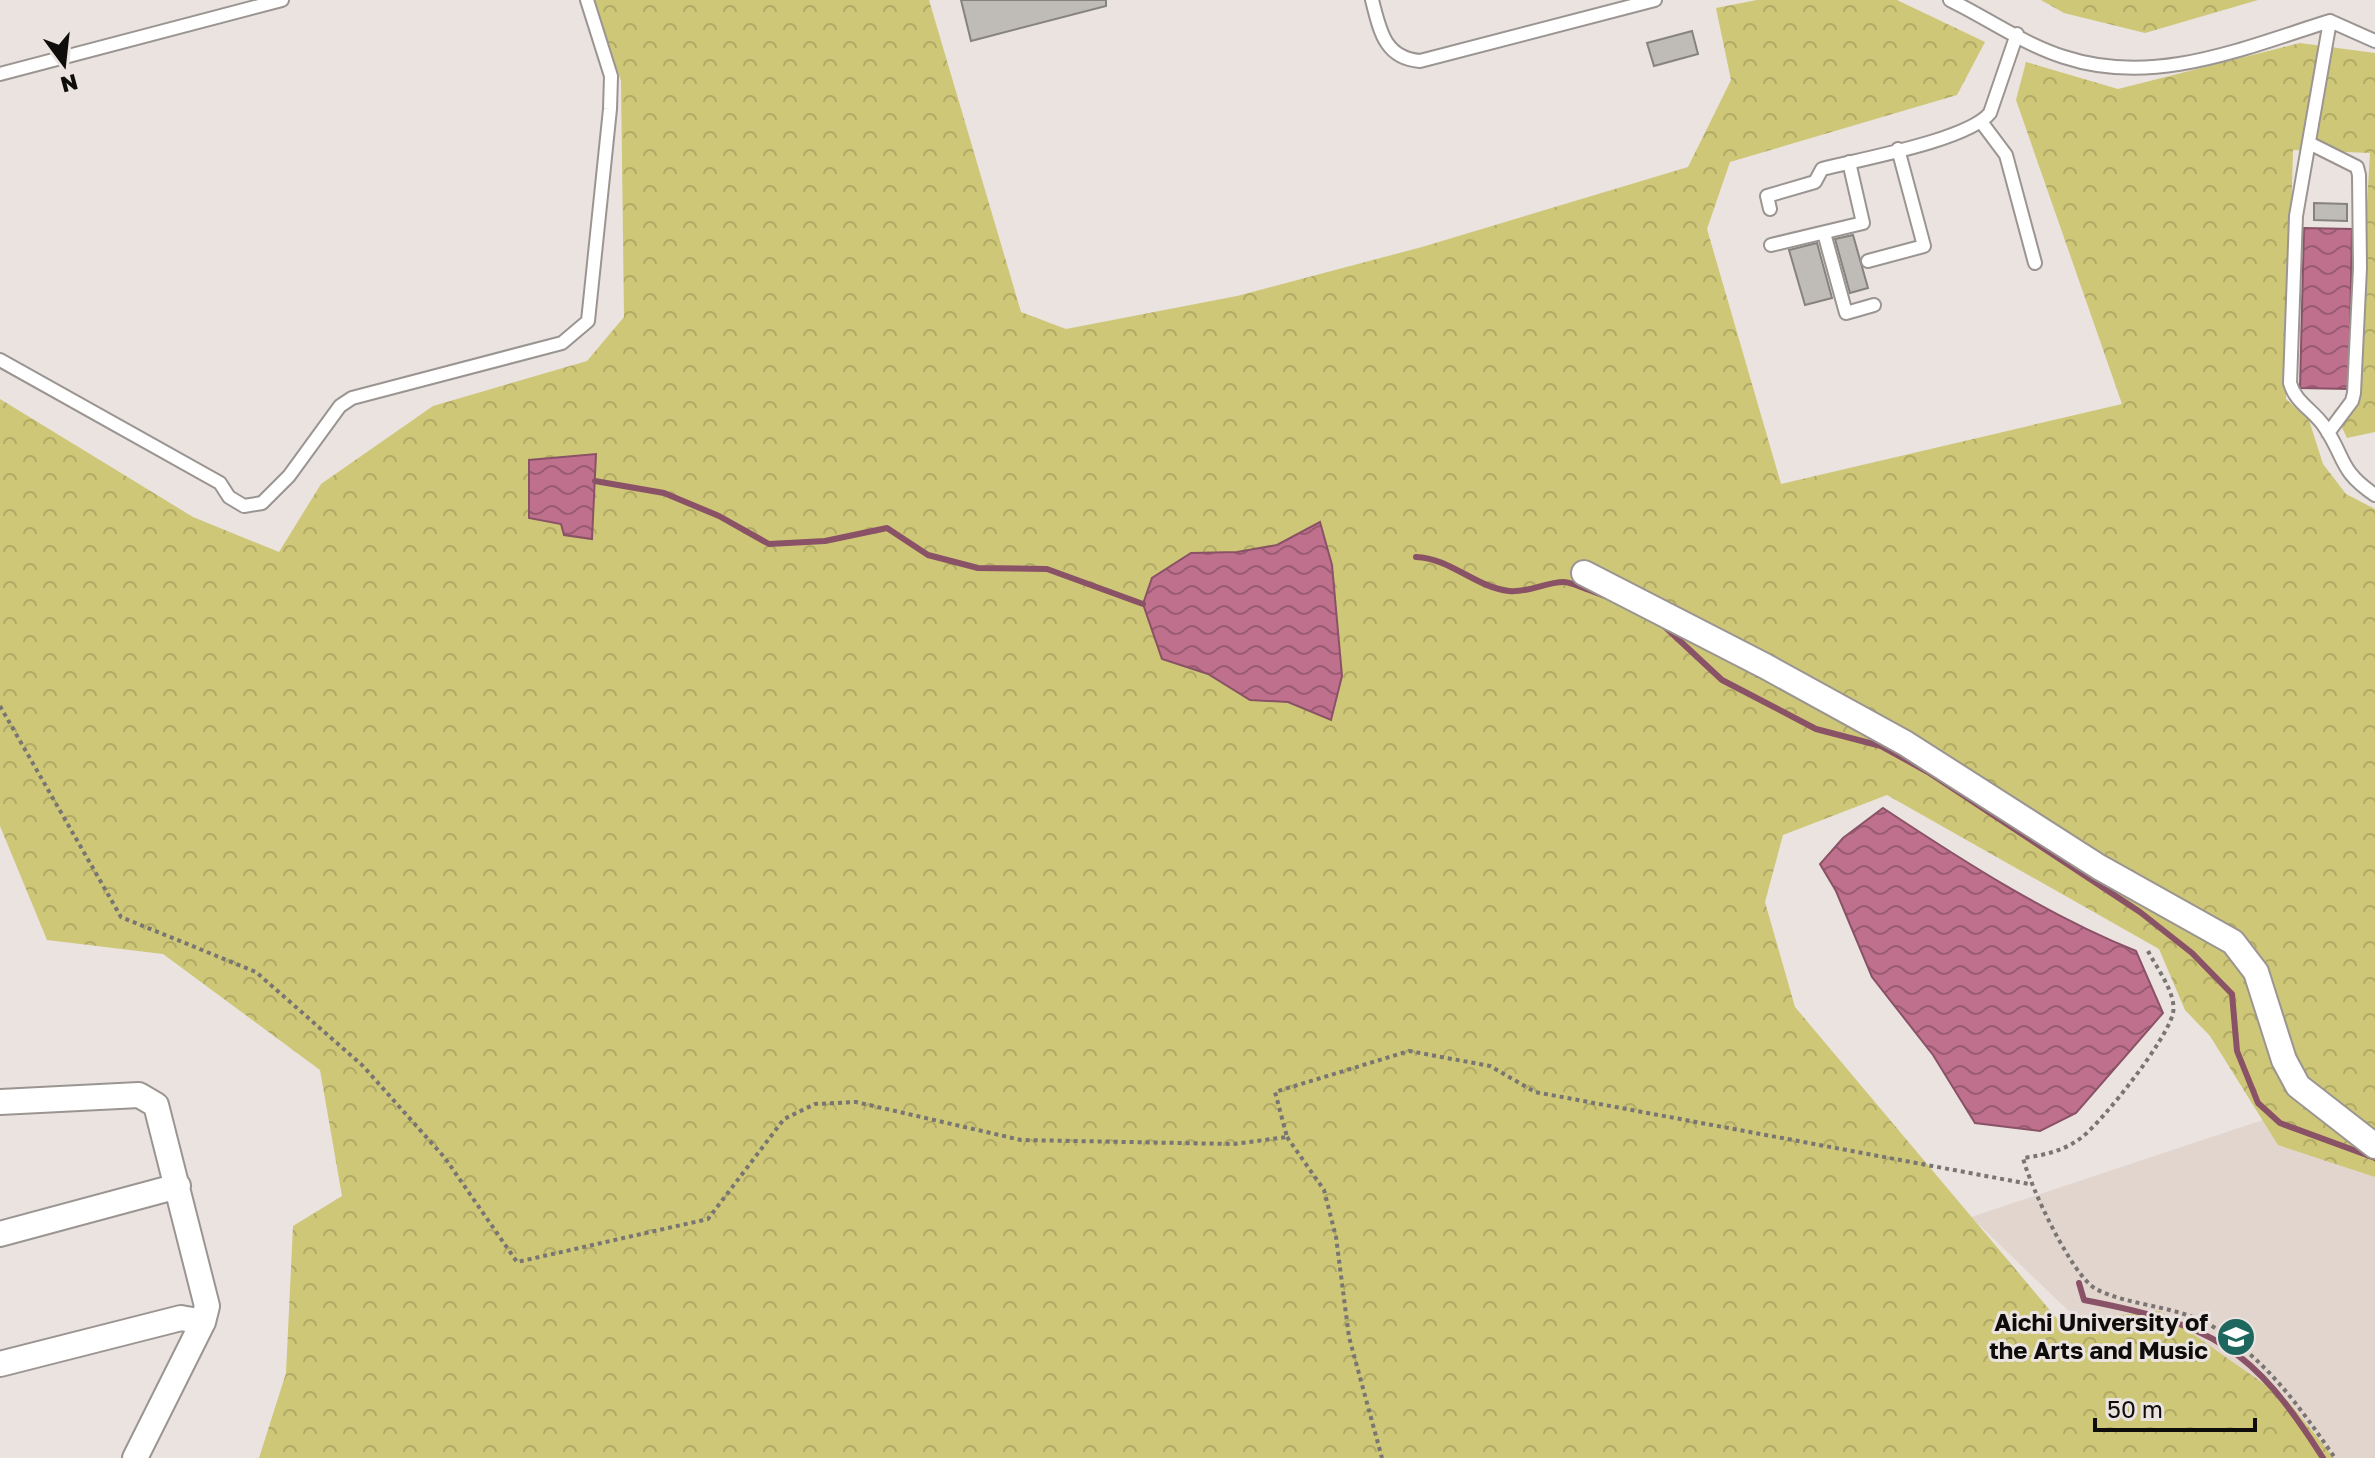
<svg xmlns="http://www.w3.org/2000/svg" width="2375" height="1458" font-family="'Golos Text',sans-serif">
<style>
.built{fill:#e2d5cd}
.forest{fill:url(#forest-crowns)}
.water{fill:url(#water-waves);stroke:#8a5266;stroke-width:2}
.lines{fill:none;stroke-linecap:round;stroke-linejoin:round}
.stream{stroke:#8a5266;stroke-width:6}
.building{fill:#bfbbb6;stroke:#86837e;stroke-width:2}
.service-casing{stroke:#9b9592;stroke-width:16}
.minor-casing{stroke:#9b9592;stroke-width:28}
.path{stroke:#797573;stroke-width:4;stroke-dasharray:4 4;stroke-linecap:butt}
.service{stroke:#fff;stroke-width:12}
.minor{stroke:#fff;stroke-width:24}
.labels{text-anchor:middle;stroke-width:6;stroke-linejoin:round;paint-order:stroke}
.poi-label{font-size:24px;font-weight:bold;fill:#0f0d0c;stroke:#eae3e0;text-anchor:end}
</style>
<defs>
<pattern id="forest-crowns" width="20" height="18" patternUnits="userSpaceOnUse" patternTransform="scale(2)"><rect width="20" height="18" fill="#cec777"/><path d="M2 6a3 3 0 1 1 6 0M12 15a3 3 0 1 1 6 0" fill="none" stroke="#b0aa66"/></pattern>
<pattern id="water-waves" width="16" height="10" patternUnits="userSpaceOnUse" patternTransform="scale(2)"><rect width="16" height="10" fill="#be708d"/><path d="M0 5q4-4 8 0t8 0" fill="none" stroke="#995a72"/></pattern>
</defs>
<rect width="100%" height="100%" fill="#eae3e0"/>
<path class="built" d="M2375 1083V1458H2221L1971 1217Z"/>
<path class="forest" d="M594 0H929L1021 312 1066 329 1237 296 1422 247 1688 167 1731 80 1716 8 1757 0H1897L1985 42 1957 95 1730 162 1707 229 1781 484 2122 404 2016 100 2026 62 2118 89 2300 43 2375 53V432L2347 438 2334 411 2356 393 2370 153 2293 150 2286 399 2309 420 2323 464 2346 494 2375 509V1177L2278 1145 2210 1036 2185 1010 2159 949 1887 795 1783 835 1765 902 1795 1007 2059 1321 2160 1311 2287 1400 2334 1458H259L286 1373 293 1226 342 1196 320 1070 163 954 47 940 0 826V399L193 517 279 552 321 484 433 406 587 361 624 317 621 81Z
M2041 0H2258L2145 33 2064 13Z"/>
<path class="water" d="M2304 228 2352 229 2349 389 2300 388Z
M596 454 592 539 564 535 561 524 529 518V460Z
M1320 522 1332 565 1342 676 1331 720 1288 702 1250 700 1208 674 1162 659 1143 604 1152 578 1191 553 1237 552 1277 545Z
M1883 808C1963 861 2047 915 2136 951L2163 1013 2076 1113 2040 1131 1975 1123 1933 1055 1872 977 1836 891 1820 864 1843 838Z"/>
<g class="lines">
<path class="stream" d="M595 481 664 493 719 516 769 544 825 541 887 528 928 555 978 568 1047 569 1143 604
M1416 557C1450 558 1475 587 1509 591 1529 593 1545 582 1564 582 1572 582 1595 593 1605 596
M1664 626 1722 680 1816 729 1881 746 1928 772 2140 912 2192 953 2232 994 2237 1051 2258 1103 2280 1123 2375 1158
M2079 1283 2084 1300C2213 1325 2252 1346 2323 1458"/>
</g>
<path class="building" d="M961 0H1106V6L971 41Z
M1692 31 1698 54 1654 66 1647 43Z
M2314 203 2347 204V221L2314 220Z
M1853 235 1868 288 1850 293 1835 239Z
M1817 243 1832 298 1805 305 1789 250Z"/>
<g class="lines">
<g class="service-casing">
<path id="service" d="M1372 0C1380 30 1384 58 1420 61L1655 0
M1950 0C1987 18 2025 45 2064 57 2155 87 2243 48 2330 21L2375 41
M2330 21 2296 216 2290 383C2295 402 2313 410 2324 426 2346 458 2338 470 2375 495
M0 74 282 0
M1982 123 2006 155 2035 263
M2309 143 2357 167 2359 175 2360 268 2354 393 2352 401 2328 433
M1770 209 1767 196 1815 182 1822 169C1861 159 1968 140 1990 113L2017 34
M1824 233 1846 313 1874 305
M1771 245 1863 223 1849 162
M1868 261 1924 246 1898 149
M0 360 220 483 229 497 244 506 262 503 289 476 340 406 352 398 562 343 588 321 610 109 611 76 587 0"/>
</g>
<g class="minor-casing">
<path id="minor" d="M1584 573 1765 666 1905 743 2099 867 2233 942 2256 972 2284 1060 2298 1086 2375 1146
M0 1102 139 1095 156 1105 207 1306 203 1322 135 1458
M0 1234 178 1186
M0 1364 181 1318 203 1322"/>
</g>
<path class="path" d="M0 706 121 917 256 972 363 1066 445 1158 517 1262 708 1219 784 1119 815 1104 856 1102 1021 1140 1234 1144 1287 1137 1275 1092 1409 1051 1490 1066 1535 1092 2029 1184
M2148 951C2156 967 2177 994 2173 1013 2167 1040 2103 1121 2081 1138 2063 1151 2045 1155 2023 1158 2030 1186 2072 1276 2096 1289 2128 1306 2176 1305 2212 1326 2267 1360 2299 1406 2335 1458
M1287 1137 1324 1190 1336 1237 1349 1337 1382 1458"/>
<use href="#service" class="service"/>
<use href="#minor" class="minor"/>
</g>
<defs>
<g id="university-disc" transform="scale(2)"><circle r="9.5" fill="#1d675f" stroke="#eae3e0"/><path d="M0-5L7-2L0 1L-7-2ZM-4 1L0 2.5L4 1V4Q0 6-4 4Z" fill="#fff"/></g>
</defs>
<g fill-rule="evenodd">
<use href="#university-disc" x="2236" y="1337"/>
</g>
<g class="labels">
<g class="poi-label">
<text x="2208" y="1331">Aichi University of<tspan x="2208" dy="28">the Arts and Music</tspan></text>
</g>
</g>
<g transform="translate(64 64) rotate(165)" stroke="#eae3e0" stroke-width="6" paint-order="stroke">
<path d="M0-6L14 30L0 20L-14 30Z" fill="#0f0d0c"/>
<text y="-12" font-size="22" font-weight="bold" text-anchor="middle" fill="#0f0d0c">N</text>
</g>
<path d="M2095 1418v12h160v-12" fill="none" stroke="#0f0d0c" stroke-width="4"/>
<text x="2107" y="1418" font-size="24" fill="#0f0d0c" stroke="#eae3e0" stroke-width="6" paint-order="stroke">50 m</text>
</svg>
